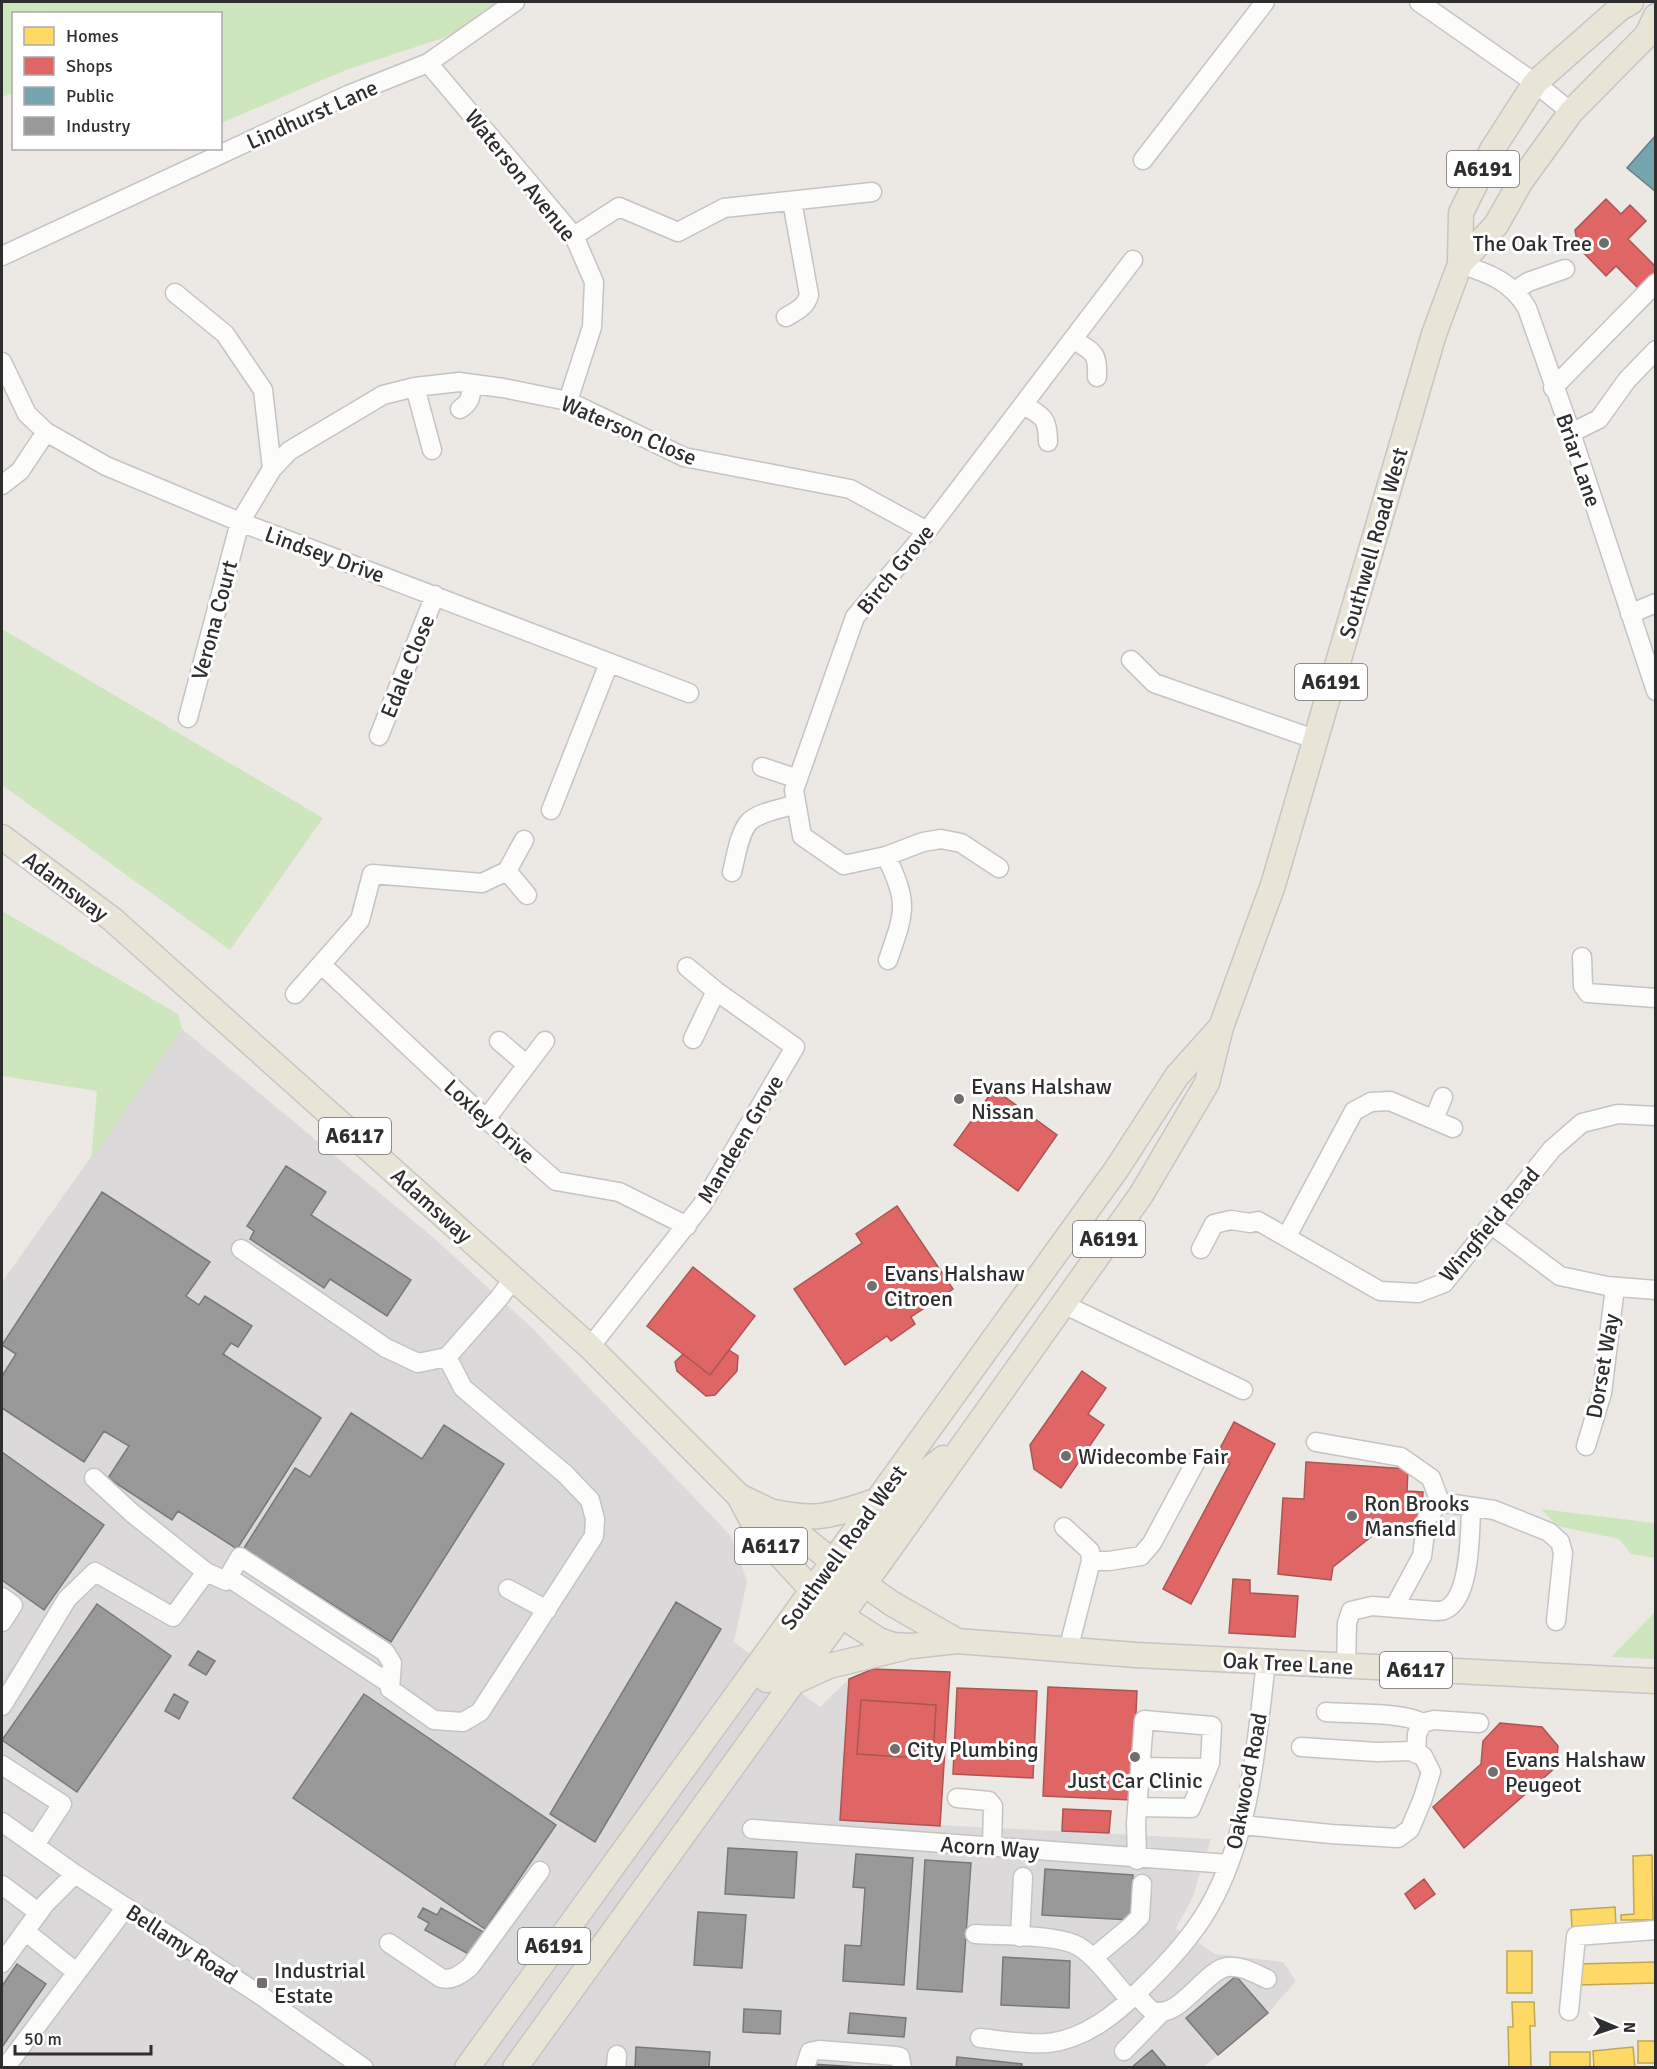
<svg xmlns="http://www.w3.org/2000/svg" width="1657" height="2069" font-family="Signika,sans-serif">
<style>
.industrial{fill:#dcd9db}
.green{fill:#cee6be}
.homes{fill:#ffd966;stroke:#c0a655;stroke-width:1.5}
.shops{fill:#e06666;stroke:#ab5555;stroke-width:1.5}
.public{fill:#76a5af;stroke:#608188;stroke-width:1.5}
.industry{fill:#999;stroke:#797979;stroke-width:1.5}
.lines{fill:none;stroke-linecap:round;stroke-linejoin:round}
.minor-casing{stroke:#c5c4c5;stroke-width:21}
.major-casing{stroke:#c6c5c4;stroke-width:27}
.minor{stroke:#fcfcfb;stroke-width:18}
.major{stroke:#e8e4d6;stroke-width:24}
.poi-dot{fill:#706f6e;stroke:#fff;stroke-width:2}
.labels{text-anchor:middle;stroke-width:6;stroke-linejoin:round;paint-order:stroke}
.shield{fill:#fff;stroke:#6d6d6d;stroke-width:1.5}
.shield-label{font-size:21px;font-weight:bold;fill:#2e2e2e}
.street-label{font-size:22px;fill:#2e2e2e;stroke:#fff}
.poi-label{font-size:22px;fill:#2e2e2e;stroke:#fff;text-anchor:start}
</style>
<rect width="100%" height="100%" fill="#ece8e4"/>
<path class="industrial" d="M182 1029 434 1238 532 1328 730 1535 747 1581 734 1642 820 1707 849 1679 840 1820 1211 1839 1192 1899 1176 1928 1215 1954 1283 1962 1296 1981 1268 2013 1204 2067 2 2068V1282Z"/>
<path class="green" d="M2 2H499L452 35 346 70 221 123 220 14H14L13 93 2 97Z
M2 629 323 818 230 950 2 785Z
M2 911 178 1014 182 1029 91 1160 97 1091 2 1076Z
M1541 1509 1655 1523V1558L1631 1554 1619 1539 1557 1526Z
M1655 1612V1659L1611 1657Z"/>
<path class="homes" d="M1652 1855 1653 1920H1621V1915L1634 1914 1633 1856Z
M1615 1907 1616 1926 1572 1928 1571 1910Z
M1507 1951H1532V1993H1507Z
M1656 1962V1983L1578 1985 1577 1964Z
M1512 2002H1534L1535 2026H1530L1531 2068H1509L1508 2027H1513Z
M1638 2041H1656V2063H1638Z
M1633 2047 1635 2068H1594L1593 2051Z
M1550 2052H1590V2068H1550Z"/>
<path class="shops" d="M1606 199 1621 214 1630 205 1646 221 1628 239 1656 267V277L1641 291 1616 266 1606 276 1578 247 1575 230Z
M994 1089 1057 1135 1018 1191 954 1145Z
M897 1206 953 1289 911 1317 915 1324 891 1341 887 1336 845 1365 794 1289 862 1243 856 1234Z
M693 1267 755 1316 710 1375 647 1326Z
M729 1350 738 1356 737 1371 715 1395 706 1396 677 1371 675 1362 683 1354 710 1375Z
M1082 1371 1106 1388 1088 1414 1104 1425 1061 1488 1034 1469 1030 1445Z
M1234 1422 1275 1444 1191 1604 1163 1589 1230 1463 1216 1456Z
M1306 1462 1408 1469 1407 1491 1423 1492 1420 1537 1376 1533 1333 1567 1331 1580 1278 1574 1283 1498 1304 1499Z
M1233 1579 1250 1580V1593L1298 1596 1295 1637 1229 1633Z
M873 1669 950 1672 940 1826 840 1820 849 1679Z
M1048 1687 1137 1691 1132 1800 1043 1796Z
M957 1688 1037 1691 1033 1778 953 1774Z
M861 1700 936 1705 933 1759 857 1754Z
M1500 1723 1542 1727 1558 1746 1556 1767 1464 1848 1433 1807 1481 1764 1483 1741Z
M1063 1809 1111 1811 1109 1833 1062 1831Z
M1424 1879 1435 1894 1415 1909 1405 1894Z"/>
<path class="public" d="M1656 135V192L1627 168Z"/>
<path class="industry" d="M286 1166 326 1192 311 1215 411 1280 387 1316 330 1279 324 1288 250 1239 254 1231 247 1226Z
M102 1192 210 1262 186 1296 199 1305 205 1296 252 1326 238 1347 231 1343 223 1354 321 1418 237 1549 178 1511 172 1520 108 1478 129 1446 104 1431 84 1462 2 1408V1376L16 1354 2 1345Z
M351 1413 422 1459 444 1425 504 1464 391 1642 244 1548 295 1468 310 1477Z
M2 1452 104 1525 44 1610 2 1580Z
M676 1602 721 1629 595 1842 550 1814Z
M97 1604 171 1656 77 1792 2 1740Z
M198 1651 215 1661 206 1675 189 1665Z
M174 1694 188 1702 179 1719 165 1711Z
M364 1694 556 1825 485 1929 293 1798Z
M728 1848 797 1852 794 1898 725 1894Z
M856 1854 913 1858 904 1985 843 1981 845 1945 861 1946 865 1888 853 1887Z
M925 1860 971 1863 962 1992 917 1989Z
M1045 1869 1133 1875 1130 1920 1042 1915Z
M423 1908 437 1915 441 1908 487 1934 474 1957 425 1930 429 1923 418 1917Z
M698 1912 746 1915 742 1968 694 1965Z
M1003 1957 1070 1961 1069 2008 1001 2005Z
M17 1964 46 1984 2 2047V1986Z
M1236 1976 1268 2013 1218 2055 1186 2018Z
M744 2009 781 2011 780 2034 743 2032Z
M850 2013 906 2018 904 2037 848 2033Z
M636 2047 710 2052 709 2068H635Z
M1152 2050 1167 2068H1131Z
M957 2057 1022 2064V2068H956Z
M811 2064 875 2068H811Z"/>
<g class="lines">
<g class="minor-casing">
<path id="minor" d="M1419 2 1535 83 1571 112
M428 63 574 236 594 282 592 327 568 401
M1143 160 1265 2
M574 236 619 207 678 232 724 208 872 192
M2 256 348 95 428 63 515 2
M1460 264C1488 273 1511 281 1527 308L1571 433 1656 691
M1515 291 1528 282 1565 269
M175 293 225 334 263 390 272 469 240 522 188 718
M786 317C796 311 806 307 809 295L792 201
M1073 339C1093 353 1098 351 1097 377
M2 362 27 414 46 432 106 466 240 522 689 693
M415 387 432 450
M1553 388 1656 283
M1023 405C1043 416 1048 418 1048 442
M460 409C471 402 471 396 472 384
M1571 433 1599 419 1627 380 1656 350
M272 469 289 451 383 395 415 387 459 382 503 388 568 401 684 457 850 489 927 531
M2 485 20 471 46 432
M1630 614 1656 603
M1131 660 1154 683 1314 739
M379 736 435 595
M762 767 798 779
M551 810 609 663
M886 856C909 904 905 911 888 960
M999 868 961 843 941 839 923 842 886 856 844 865 802 836 794 790 855 617 927 531 1133 260
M507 871 524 840
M732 872C736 857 739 832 750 821 762 811 782 809 796 804
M1582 957 1583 986 1588 993 1656 998
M322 965 486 1119 556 1181 619 1192 687 1226
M687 967 716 991
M295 994 360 920 372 874 482 883 507 871 527 895
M499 1041 527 1065
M486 1119 545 1041
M1434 1119 1443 1097
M1492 1225 1560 1276 1607 1286 1656 1290
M1287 1236 1354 1111 1371 1102 1390 1101 1453 1128
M241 1249 386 1348 418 1363 447 1357 499 1298 514 1278
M1201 1249 1214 1224 1231 1220 1250 1223 1258 1221 1380 1291 1418 1293 1444 1283 1552 1149 1582 1123 1618 1114 1656 1116
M1063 1304 1243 1390
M590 1347 702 1205 795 1047 716 991 693 1039
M1316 1442 1401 1457 1431 1478 1440 1502 1494 1510 1549 1532 1560 1542 1563 1553 1556 1621
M1586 1446 1602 1393 1615 1287
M1064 1527 1090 1551 1091 1561 1068 1650
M1091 1561H1109L1141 1556 1152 1543 1196 1461
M206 1572 226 1581 240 1557 385 1652 392 1663 390 1689 434 1720 463 1722 480 1712 594 1536 595 1519 590 1500 565 1474 463 1388 447 1357
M228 1577 390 1684
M508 1589 547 1610
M2 1597 13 1605 2 1622
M1394 1608 1422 1556 1427 1518 1440 1502
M1346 1666 1347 1623 1351 1611 1372 1606 1435 1611C1438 1611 1441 1611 1444 1610 1471 1600 1470 1532 1471 1508
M2 1706 67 1599 95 1572 173 1617 206 1572 132 1513 94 1478
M1326 1712C1349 1714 1404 1712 1422 1723
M1416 1754 1417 1734 1422 1723 1434 1720 1479 1723
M2 1765 62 1804 35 1845
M1140 1767 1207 1768
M957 1798 989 1801 993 1806 992 1847
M2 1822 75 1874 260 1995 364 2068
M1242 1825 1331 1834 1398 1838 1410 1829 1423 1798 1431 1772 1423 1756 1412 1751 1377 1752 1301 1747
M752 1829 1229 1864
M1137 1860 1136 1823 1144 1720 1212 1726 1210 1763 1191 1808 1137 1807
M2 1885 38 1912
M25 1931 76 1972
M975 1934C1001 1936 1056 1934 1078 1946 1098 1958 1114 1983 1130 2000
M1020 1937 1023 1877
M389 1943 441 1978C453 1981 461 1974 470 1967L540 1871
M1093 1958 1130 1927 1140 1917 1142 1884
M2 1963 45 1904 75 1874
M1136 1994C1141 1999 1147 2008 1153 2011 1179 2020 1205 1970 1227 1967 1241 1965 1254 1973 1267 1979
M1569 2011 1576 1936 1656 1930
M980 2038C1001 2040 1028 2045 1048 2043 1085 2039 1116 2014 1141 1989 1165 1966 1191 1938 1208 1909 1251 1834 1256 1746 1266 1662
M1124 2051 1162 2012
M5 2068 126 1907
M616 2068 617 2055
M805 2068 810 2052 819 2050 896 2056 900 2057 902 2068"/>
</g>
<g class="major-casing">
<path id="major" d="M1460 264 1496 225 1521 181 1571 112 1647 35 1656 16
M2 837 112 919 590 1347 739 1496 757 1530 812 1590 840 1615 879 1640 893 1645 912 1646 957 1641 1136 1655 1656 1681
M739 1496 770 1511 832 1561 891 1603 957 1641
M774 1512C819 1522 834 1514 876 1501
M838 1581 849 1573 918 1478 943 1458
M767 1680 827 1603 838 1593
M794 1682 829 1666 903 1648
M467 2068 1116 1170 1177 1076 1219 1029
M515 2068 890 1548 1141 1195 1207 1083 1221 1027 1273 885 1434 334 1460 264 1461 213 1492 150 1535 83 1619 9 1631 2"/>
</g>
<use href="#minor" class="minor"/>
<use href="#major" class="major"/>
</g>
<g class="poi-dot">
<circle cx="1604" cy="243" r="6"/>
<circle cx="959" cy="1099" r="6"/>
<circle cx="872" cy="1286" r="6"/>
<circle cx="1066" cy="1456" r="6"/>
<circle cx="1352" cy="1516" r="6"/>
<circle cx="895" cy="1749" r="6"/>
<circle cx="1135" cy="1757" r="6"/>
<circle cx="1493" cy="1772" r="6"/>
<rect x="256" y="1977" width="12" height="12" rx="3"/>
</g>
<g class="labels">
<g class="shield">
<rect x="1447" y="151" width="72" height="36" rx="4.5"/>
<rect x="1295" y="664" width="72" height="36" rx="4.5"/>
<rect x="319" y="1118" width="72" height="36" rx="4.5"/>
<rect x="1073" y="1221" width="72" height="36" rx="4.5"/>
<rect x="735" y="1528" width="72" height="36" rx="4.5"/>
<rect x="1380" y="1652" width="72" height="36" rx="4.5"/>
<rect x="518" y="1928" width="72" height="36" rx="4.5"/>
</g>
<g class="shield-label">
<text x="1483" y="176">A6191</text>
<text x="1331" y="689">A6191</text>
<text x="355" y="1143">A6117</text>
<text x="1109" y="1246">A6191</text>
<text x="771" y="1553">A6117</text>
<text x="1416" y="1677">A6117</text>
<text x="554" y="1953">A6191</text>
</g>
<g class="street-label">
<text transform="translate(312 114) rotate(-24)" y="8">Lindhurst Lane</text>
<text transform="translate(521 175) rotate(51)" y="8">Waterson Avenue</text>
<text transform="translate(629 430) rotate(23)" y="8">Waterson Close</text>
<text transform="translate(1579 460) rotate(71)" y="8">Briar Lane</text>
<text transform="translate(1373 543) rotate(-74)" y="8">Southwell Road West</text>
<text transform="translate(325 554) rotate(20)" y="8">Lindsey Drive</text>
<text transform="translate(895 569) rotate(-51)" y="8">Birch Grove</text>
<text transform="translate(214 620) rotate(-75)" y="8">Verona Court</text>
<text transform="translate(407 666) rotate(-68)" y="8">Edale Close</text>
<text transform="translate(66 886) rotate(37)" y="8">Adamsway</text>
<text transform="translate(490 1121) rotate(42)" y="8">Loxley Drive</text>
<text transform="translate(740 1139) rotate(-59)" y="8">Mandeen Grove</text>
<text transform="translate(432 1205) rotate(42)" y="8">Adamsway</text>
<text transform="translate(1489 1224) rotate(-50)" y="8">Wingfield Road</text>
<text transform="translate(1602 1366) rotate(-80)" y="8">Dorset Way</text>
<text transform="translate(843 1547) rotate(-54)" y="8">Southwell Road West</text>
<text transform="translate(1288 1663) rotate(3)" y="8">Oak Tree Lane</text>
<text transform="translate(1246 1781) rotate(-79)" y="8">Oakwood Road</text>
<text transform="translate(990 1847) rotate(4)" y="8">Acorn Way</text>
<text transform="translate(182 1944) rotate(33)" y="8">Bellamy Road</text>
</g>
<g class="poi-label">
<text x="1592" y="251" text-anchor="end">The Oak Tree</text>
<text x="971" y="1094">Evans Halshaw<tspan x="971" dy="25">Nissan</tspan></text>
<text x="884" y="1281">Evans Halshaw<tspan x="884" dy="25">Citroen</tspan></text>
<text x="1078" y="1464">Widecombe Fair</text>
<text x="1364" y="1511">Ron Brooks<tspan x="1364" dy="25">Mansfield</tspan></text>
<text x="907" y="1757">City Plumbing</text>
<text x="1505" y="1767">Evans Halshaw<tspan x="1505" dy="25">Peugeot</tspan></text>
<text x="1135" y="1788" text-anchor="middle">Just Car Clinic</text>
<text x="274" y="1978">Industrial<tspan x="274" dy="25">Estate</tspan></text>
</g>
</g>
<rect width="1657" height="2069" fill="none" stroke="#2e2e2e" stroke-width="6"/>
<rect x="12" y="12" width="210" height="138" fill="#ffffff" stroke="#ababab" stroke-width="1.5"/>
<rect x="24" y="27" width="30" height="18" fill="#ffd966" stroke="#ababab" stroke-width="1.5"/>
<text x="66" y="42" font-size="18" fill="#2e2e2e">Homes</text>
<rect x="24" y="57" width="30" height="18" fill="#e06666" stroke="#ababab" stroke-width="1.5"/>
<text x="66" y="72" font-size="18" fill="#2e2e2e">Shops</text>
<rect x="24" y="87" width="30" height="18" fill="#76a5af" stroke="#ababab" stroke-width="1.5"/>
<text x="66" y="102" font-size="18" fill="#2e2e2e">Public</text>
<rect x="24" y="117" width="30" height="18" fill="#999999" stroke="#ababab" stroke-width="1.5"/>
<text x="66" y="132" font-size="18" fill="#2e2e2e">Industry</text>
<g transform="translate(1615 2027) rotate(92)" stroke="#ffffff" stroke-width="4.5" paint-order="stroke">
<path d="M0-4.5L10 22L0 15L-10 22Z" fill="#2e2e2e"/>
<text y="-9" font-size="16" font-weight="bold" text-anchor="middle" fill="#2e2e2e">N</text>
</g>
<path d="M15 2045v9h136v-9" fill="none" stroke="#2e2e2e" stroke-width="3"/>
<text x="24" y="2045" font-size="18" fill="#2e2e2e" stroke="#ffffff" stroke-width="4.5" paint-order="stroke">50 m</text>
</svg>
